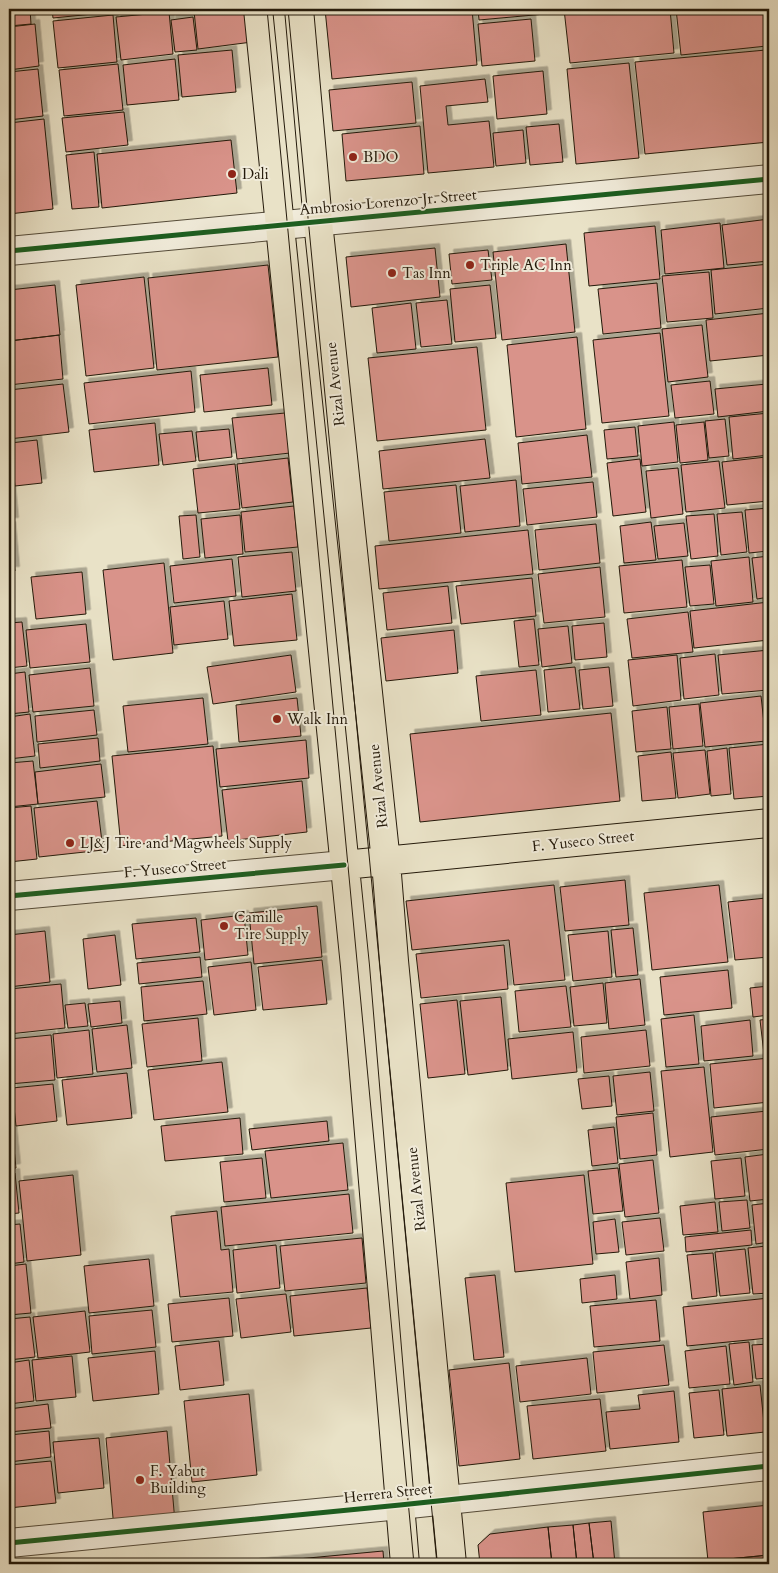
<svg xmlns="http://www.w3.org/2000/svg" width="778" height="1573" font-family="Cardo,serif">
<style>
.building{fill:#d9938a;stroke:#23190a;filter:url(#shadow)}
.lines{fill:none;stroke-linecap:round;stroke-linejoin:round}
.minor-casing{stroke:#544b39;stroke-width:30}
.major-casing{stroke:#23190a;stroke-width:30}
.minor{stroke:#f1ecdb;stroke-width:28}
.major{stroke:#e9e2c7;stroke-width:28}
.tram{stroke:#23190a;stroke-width:1}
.cycleway-casing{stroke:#f1ecdb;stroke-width:8}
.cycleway{stroke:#1b5e20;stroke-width:5}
.poi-dot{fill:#8f2418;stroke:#f1ecdb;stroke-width:2}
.labels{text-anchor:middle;stroke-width:4;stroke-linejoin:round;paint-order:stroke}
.poi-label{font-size:15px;fill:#23190a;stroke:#f1ecdb;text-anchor:start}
.street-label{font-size:15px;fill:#23190a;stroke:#f1ecdb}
</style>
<defs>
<filter id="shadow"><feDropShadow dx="4.5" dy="-4.5" stdDeviation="0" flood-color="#0004"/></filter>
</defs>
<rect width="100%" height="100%" fill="#e9e2c7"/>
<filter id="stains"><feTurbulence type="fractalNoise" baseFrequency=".004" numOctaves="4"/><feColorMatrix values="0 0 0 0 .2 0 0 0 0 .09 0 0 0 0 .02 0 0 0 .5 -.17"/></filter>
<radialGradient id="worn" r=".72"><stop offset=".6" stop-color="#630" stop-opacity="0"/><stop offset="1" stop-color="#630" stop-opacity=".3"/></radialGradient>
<path class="building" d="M9 9H30L31 24 9 26Z
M52 9H103V13L53 18Z
M106 9H128V10L106 13Z
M130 9H161L130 12Z
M209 9H248L252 42 198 49 194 11Z
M325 9H472L477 65 332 79Z
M478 9H545V14L479 20Z
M564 9H670L674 53 570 63Z
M676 9H763L767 46 681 55Z
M169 12 173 54 121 60 116 17Z
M113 15 117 62 58 68 53 21Z
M193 17 197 50 175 52 171 20Z
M531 19 535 61 482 66 478 24Z
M35 24 39 66 9 70V27Z
M232 50 236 92 182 97 178 55Z
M766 50 769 79V142L645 154 635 62Z
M175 59 179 100 127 105 123 65Z
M629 63 639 158 576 164 567 69Z
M118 64 123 110 64 116 59 70Z
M38 69 43 116 9 120V72Z
M543 71 547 114 497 119 493 76Z
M485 79 488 102 446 106 448 125 489 121 494 167 428 173 420 86Z
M412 82 416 123 333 131 329 90Z
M124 112 128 145 66 152 62 118Z
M44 119 53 209 9 214V123Z
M559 124 563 162 530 165 526 127Z
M420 126 424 174 346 181 342 134Z
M523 130 526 163 496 166 493 133Z
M231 140 237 193 102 208 97 154Z
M94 152 99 207 72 209 66 155Z
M769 219V261L727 265 722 225Z
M720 223 724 268 665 274 661 230Z
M655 226 660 279 589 286 584 233Z
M566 244 575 332 502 340 493 252Z
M435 248 440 297 351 307 346 257Z
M488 250 492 280 452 284 449 254Z
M769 264V308L715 314 711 270Z
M268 265 278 357 157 370 148 278Z
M709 272 713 318 667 322 662 276Z
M144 277 154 368 86 376 76 285Z
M657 283 661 328 603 334 598 289Z
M55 285 60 335 9 341V290Z
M490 285 496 338 455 342 450 289Z
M447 300 452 344 421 347 416 303Z
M411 303 416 349 377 353 372 308Z
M769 313V355L710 361 706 320Z
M702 325 708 377 668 382 662 329Z
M660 333 669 416 602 423 593 340Z
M59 335 63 379 9 385V341Z
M577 337 586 429 516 437 507 345Z
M477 347 486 430 377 441 368 358Z
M268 368 272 405 204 412 200 375Z
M191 371 195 412 89 424 84 383Z
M710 381 714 414 675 418 671 385Z
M63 384 69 432 9 439V390Z
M767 384 769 411 718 417 715 389Z
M285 413 290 453 237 459 232 418Z
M769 413V455L733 459 729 417Z
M725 419 729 456 709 458 705 421Z
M674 422 678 462 642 466 638 426Z
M704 422 708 460 680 463 676 425Z
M155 423 159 465 94 472 89 430Z
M635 427 638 456 607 459 604 430Z
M229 429 232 457 199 461 196 432Z
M192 431 196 461 163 465 159 434Z
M587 435 592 477 522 484 518 443Z
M485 439 490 478 383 489 379 451Z
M37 440 42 483 15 486 10 443Z
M766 457 769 501 727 505 722 462Z
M288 458 293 502 242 508 237 464Z
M640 459 646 512 613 516 607 463Z
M719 461 725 508 686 512 681 465Z
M235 464 240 509 198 513 193 469Z
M678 468 683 514 651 518 646 471Z
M516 480 520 526 465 532 460 486Z
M593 482 597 517 527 525 523 489Z
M456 485 461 533 389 541 384 492Z
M11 490 14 522H9V491Z
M294 506 298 547 245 552 241 512Z
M769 508V551L749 553 745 510Z
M742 512 747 552 721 555 717 514Z
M714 514 718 556 691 559 686 516Z
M196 515 200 557 183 559 179 516Z
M240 515 243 554 205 558 201 519Z
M651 522 656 560 624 563 620 526Z
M684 523 688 556 658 559 654 526Z
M596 524 600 563 539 570 535 530Z
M9 526H11L15 571H9Z
M528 530 533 574 379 589 375 546Z
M292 552 296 591 242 597 238 557Z
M769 556V597L757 599 752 558Z
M749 557 753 602 716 606 711 561Z
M232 559 236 596 174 603 170 566Z
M682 560 687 607 624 613 619 566Z
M164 563 173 653 113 660 103 570Z
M710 565 714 604 690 606 685 567Z
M600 567 605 617 544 623 538 574Z
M82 572 86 614 36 619 31 577Z
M532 578 536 616 461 624 456 586Z
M448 586 452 623 387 630 383 593Z
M292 594 297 640 234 646 229 601Z
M224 601 228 639 174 645 170 607Z
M769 602V640L694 648 690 611Z
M688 612 693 652 632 658 627 619Z
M534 619 539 665 519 667 514 621Z
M22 622 27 666 9 668V623Z
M604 623 607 657 575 660 572 626Z
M86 624 90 662 30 668 26 630Z
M568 626 572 663 542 667 538 629Z
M454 630 458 673 386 681 381 638Z
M769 650V690L722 694 718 655Z
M715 654 719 695 684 699 680 658Z
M291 655 296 692 213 704 207 667Z
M677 655 681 700 633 706 628 660Z
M575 667 580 709 548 712 544 670Z
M609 667 613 706 583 709 579 670Z
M90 668 94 706 33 712 29 675Z
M536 670 541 715 481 721 476 676Z
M25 672 29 712 9 714V674Z
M761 696 766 741 705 747 700 703Z
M769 697V741L764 698Z
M203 698 208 744 128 752 123 706Z
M297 698 301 736 239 742 236 705Z
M699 704 703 746 673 749 669 707Z
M667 707 671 749 636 752 632 711Z
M94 710 97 735 37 742 35 716Z
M611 713 620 801 420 822 410 734Z
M30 714 35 756 9 759V717Z
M98 738 100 761 40 768 38 744Z
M306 740 309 778 220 787 216 749Z
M769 744V796L734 799 729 748Z
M213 746 222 836 121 846 112 756Z
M727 748 731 794 711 796 707 751Z
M705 750 710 794 678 798 673 753Z
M671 752 676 798 642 801 638 756Z
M33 761 38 804 9 807V763Z
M101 764 105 797 38 804 35 772Z
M302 781 307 832 228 841 222 790Z
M97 801 103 850 39 857 34 808Z
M31 806 37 859 9 862V808Z
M625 880 629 925 565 931 560 887Z
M554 885 565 980 514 985 509 940 412 950 406 901Z
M719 885 728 962 652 970 644 893Z
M766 898 769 930V957L735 960 728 902Z
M317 906 322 957 254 964 249 913Z
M244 915 248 955 205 960 201 920Z
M196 918 200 952 136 959 132 924Z
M633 928 638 975 616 977 611 930Z
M45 931 50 982 9 987V935Z
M608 931 612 977 573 981 568 935Z
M115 935 121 985 88 989 83 939Z
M504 945 508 989 421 998 416 954Z
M200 957 202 977 139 984 137 963Z
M322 960 327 1004 263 1010 258 967Z
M251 962 256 1010 214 1015 208 967Z
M728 970 732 1008 664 1015 660 977Z
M640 979 645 1025 609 1029 605 983Z
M203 981 207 1014 144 1021 141 987Z
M603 983 607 1023 574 1026 570 987Z
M61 984 65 1028 9 1034V989Z
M566 986 571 1027 519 1032 515 991Z
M769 986V1015L753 1017 750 988Z
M501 997 508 1070 468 1075 460 1001Z
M457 1000 465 1074 428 1078 420 1004Z
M120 1001 122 1023 91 1027 88 1004Z
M85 1003 88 1026 68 1028 65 1005Z
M694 1015 699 1064 666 1067 661 1019Z
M198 1018 202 1061 147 1067 142 1024Z
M769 1019V1053L764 1054 760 1020Z
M750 1020 753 1056 704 1061 701 1026Z
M127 1025 132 1068 97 1072 92 1029Z
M89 1030 93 1074 57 1078 53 1034Z
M646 1030 650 1066 584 1073 581 1037Z
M573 1032 577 1072 512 1079 508 1039Z
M51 1035 55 1080 9 1084V1039Z
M769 1058V1102L714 1108 710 1064Z
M222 1062 228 1112 154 1120 148 1070Z
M704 1067 713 1152 670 1157 661 1071Z
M650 1072 654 1111 617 1115 613 1076Z
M127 1073 132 1118 67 1125 62 1080Z
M609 1076 612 1106 582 1109 578 1079Z
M53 1084 57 1121 16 1126 12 1088Z
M767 1111 769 1149 715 1155 711 1117Z
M653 1113 657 1155 620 1159 616 1117Z
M240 1118 243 1154 165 1161 161 1126Z
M327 1121 329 1141 252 1150 249 1129Z
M614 1127 618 1163 592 1166 588 1130Z
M12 1129 16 1168 9 1169V1130Z
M343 1143 348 1190 271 1198 265 1151Z
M768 1154 769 1199 750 1201 745 1157Z
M262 1158 266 1198 224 1202 220 1162Z
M741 1158 745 1196 715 1199 711 1161Z
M653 1160 659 1213 625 1217 619 1164Z
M618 1168 623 1211 593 1214 588 1171Z
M15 1173 19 1213 9 1214V1174Z
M73 1175 81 1255 27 1261 19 1181Z
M584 1175 593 1264 515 1272 506 1183Z
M349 1194 353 1233 225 1246 221 1207Z
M747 1200 750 1228 722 1231 719 1202Z
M715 1202 718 1232 683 1235 680 1206Z
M769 1203V1242L756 1244 752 1205Z
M217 1211 221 1250 229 1249 233 1292 180 1297 171 1216Z
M660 1218 664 1251 626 1255 622 1222Z
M615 1219 619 1252 596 1254 593 1222Z
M20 1224 24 1262 9 1264V1225Z
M751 1230 752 1245 686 1252 685 1237Z
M362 1238 366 1283 285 1291 280 1246Z
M276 1245 280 1288 237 1293 233 1250Z
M767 1246 769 1293 753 1294 748 1248Z
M745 1249 750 1293 720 1296 715 1252Z
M713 1253 717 1296 692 1299 687 1255Z
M659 1258 662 1295 630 1299 626 1262Z
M149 1259 154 1306 89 1313 84 1266Z
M26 1264 31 1313 9 1315V1266Z
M495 1275 504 1357 474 1360 465 1278Z
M615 1275 617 1299 582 1303 580 1279Z
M367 1288 371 1328 294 1336 290 1296Z
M286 1294 291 1332 241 1338 236 1299Z
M229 1298 233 1336 172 1342 168 1304Z
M769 1298V1338L687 1346 683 1307Z
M656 1300 660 1341 594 1347 590 1306Z
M152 1310 156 1347 92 1354 89 1316Z
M85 1311 90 1352 38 1358 33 1317Z
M30 1317 35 1357 9 1360V1319Z
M219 1341 224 1385 180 1390 175 1346Z
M749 1342 753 1382 734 1385 729 1344Z
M769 1344V1378L756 1379 752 1345Z
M664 1345 669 1385 597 1393 593 1352Z
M726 1346 730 1384 689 1388 685 1351Z
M155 1351 159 1394 93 1401 88 1358Z
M72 1356 76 1397 36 1401 32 1360Z
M587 1358 591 1394 520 1402 516 1366Z
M29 1360 34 1401 9 1404V1363Z
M509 1363 520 1459 459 1466 449 1370Z
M760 1385 765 1432 727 1436 722 1389Z
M769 1386V1432L765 1387Z
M719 1390 724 1435 694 1438 689 1393Z
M674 1391 679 1442 610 1449 606 1412 640 1409 638 1395Z
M249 1394 257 1475 192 1482 184 1401Z
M600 1399 606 1451 533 1459 527 1406Z
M48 1404 51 1428 9 1432V1409Z
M49 1431 51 1457 9 1462V1435Z
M167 1431 175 1522 114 1529 106 1438Z
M99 1438 104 1488 58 1493 53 1442Z
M51 1461 56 1503 9 1508V1465Z
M769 1505V1555L708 1561 703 1512Z
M611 1521 615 1564H594L589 1523Z
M589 1523 594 1564H577L573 1525Z
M573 1525 577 1564H552L548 1527Z
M548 1527 552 1564H480L478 1545 490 1534Z
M383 1551 384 1564H255V1563Z
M769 1555V1564H708V1561Z"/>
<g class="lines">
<g class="minor-casing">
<path id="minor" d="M9 251 769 179
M9 896 344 865
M9 1543 400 1505 769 1466"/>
</g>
<g class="major-casing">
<path id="major" d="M258 9 355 966 405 1564
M299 9 318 222 386 862 394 961 452 1564
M344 865 769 823"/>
</g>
<use href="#minor" class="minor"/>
<use href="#major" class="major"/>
<path class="tram" d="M267 9 414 1564
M288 9 437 1564"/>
<g class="cycleway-casing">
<path id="cycleway" d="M9 251 769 179
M9 896 344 865
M9 1543 400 1505 769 1466"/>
</g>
<use href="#cycleway" class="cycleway"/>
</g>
<g class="poi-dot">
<circle cx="353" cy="157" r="5"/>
<circle cx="232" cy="174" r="5"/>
<circle cx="470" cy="265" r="5"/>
<circle cx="392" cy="273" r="5"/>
<circle cx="277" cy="719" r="5"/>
<circle cx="70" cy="843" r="5"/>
<circle cx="224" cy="926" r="5"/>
<circle cx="140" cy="1480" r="5"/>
</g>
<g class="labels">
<g class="poi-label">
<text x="363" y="162">BDO</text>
<text x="242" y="179">Dali</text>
<text x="480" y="270">Triple AC Inn</text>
<text x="402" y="278">Tas Inn</text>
<text x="287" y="724">Walk Inn</text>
<text x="80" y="848">LJ&amp;J Tire and Magwheels Supply</text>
<text x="234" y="922">Camille<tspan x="234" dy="17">Tire Supply</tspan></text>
<text x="150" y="1476">F. Yabut<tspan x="150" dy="17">Building</tspan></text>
</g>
<g class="street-label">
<text transform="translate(388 202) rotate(-5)" y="5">Ambrosio Lorenzo Jr. Street</text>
<text transform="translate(335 384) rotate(-96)" y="5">Rizal Avenue</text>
<text transform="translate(378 786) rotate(-96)" y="5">Rizal Avenue</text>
<text transform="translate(583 841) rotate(-6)" y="5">F. Yuseco Street</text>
<text transform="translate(175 868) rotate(-5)" y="5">F. Yuseco Street</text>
<text transform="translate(416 1189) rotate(-96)" y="5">Rizal Avenue</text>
<text transform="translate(388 1493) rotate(-6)" y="5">Herrera Street</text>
</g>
</g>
<rect width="778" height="1573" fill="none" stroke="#e9e2c7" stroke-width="30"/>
<rect x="10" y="10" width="758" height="1553" fill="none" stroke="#23190a" stroke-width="2.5"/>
<rect x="15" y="15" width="748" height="1543" fill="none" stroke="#23190a"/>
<rect width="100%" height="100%" filter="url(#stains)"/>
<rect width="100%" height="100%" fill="url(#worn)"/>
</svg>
